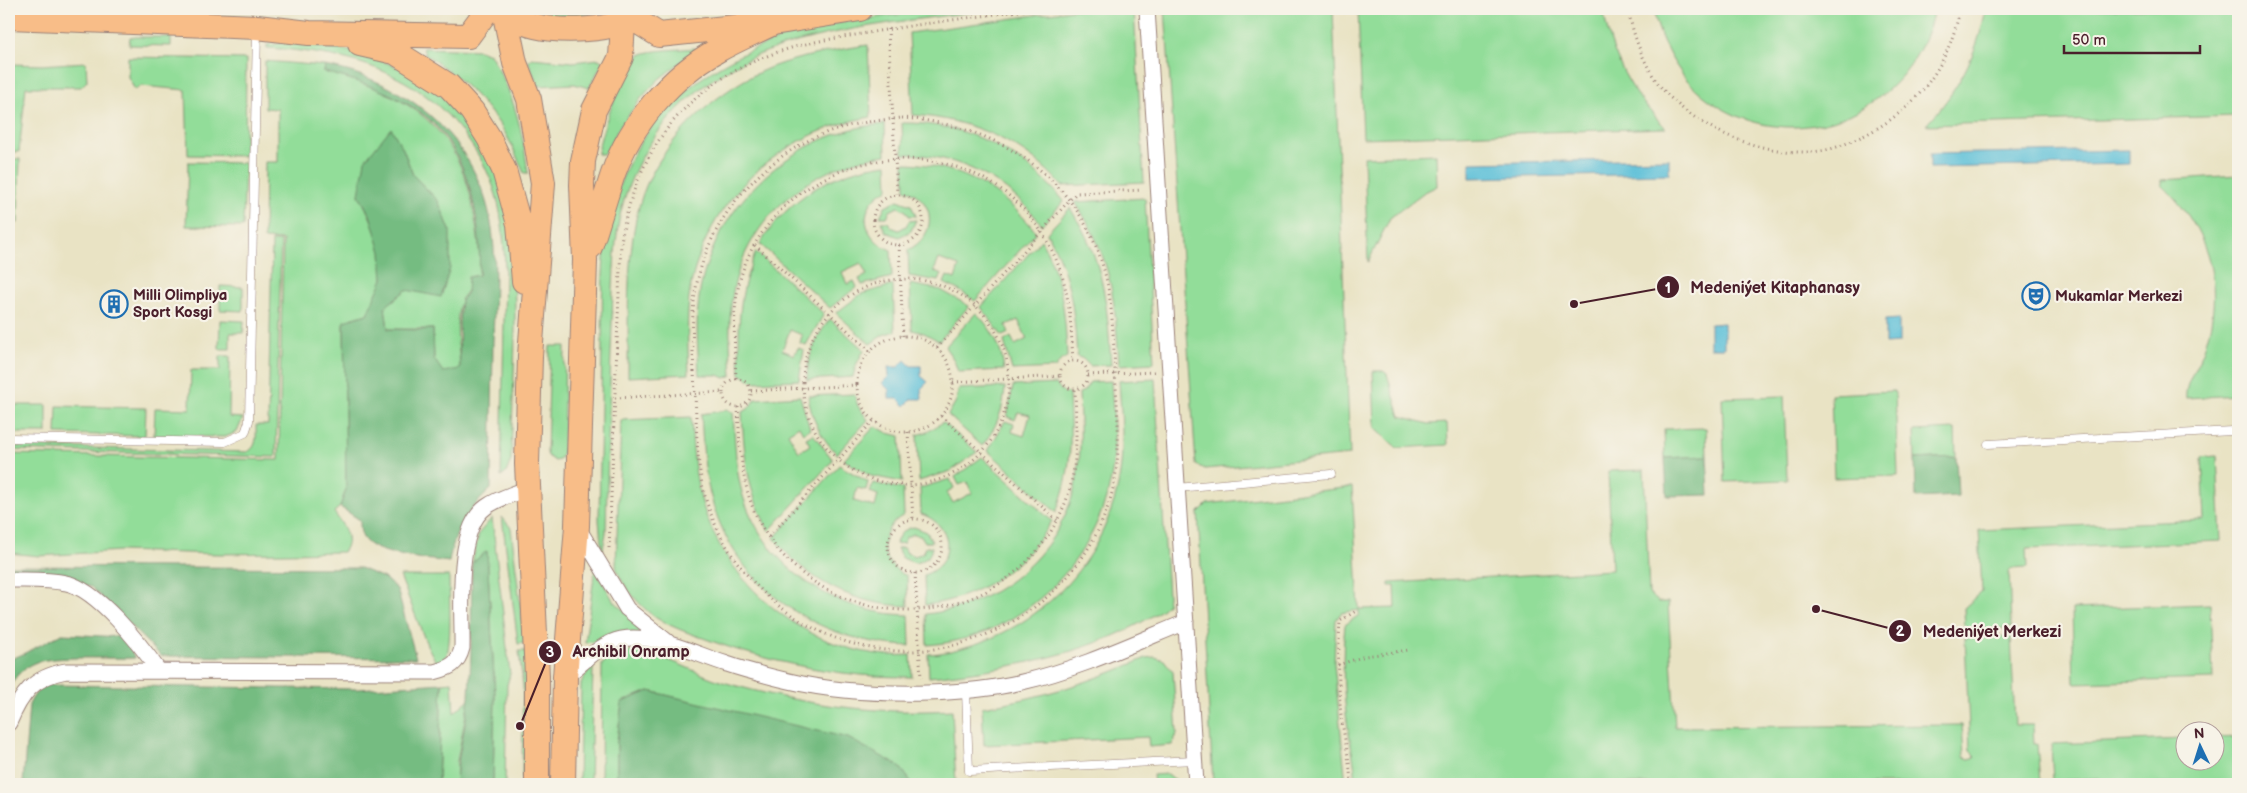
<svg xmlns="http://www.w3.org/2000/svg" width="2247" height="793" font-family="'Balsamiq Sans',sans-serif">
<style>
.green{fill:#92dd99;stroke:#6e7e62}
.forest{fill:#75bc81;stroke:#606e56}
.water{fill:#5abfd8;stroke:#526f82}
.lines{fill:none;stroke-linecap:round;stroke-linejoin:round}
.lane-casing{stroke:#9a8178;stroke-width:9}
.street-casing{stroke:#9a8178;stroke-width:17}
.primary-casing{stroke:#9a8178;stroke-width:26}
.path{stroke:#9a8178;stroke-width:3;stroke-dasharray:1 4;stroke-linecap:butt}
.lane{stroke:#fff;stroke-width:8}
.street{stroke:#fff;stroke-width:15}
.primary{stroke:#f8bd88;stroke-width:24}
.labels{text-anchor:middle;stroke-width:4.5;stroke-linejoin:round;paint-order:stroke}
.poi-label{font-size:15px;font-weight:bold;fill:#4a1f2b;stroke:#f7f3e8;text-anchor:start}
.leader{fill:none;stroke:#4a1f2b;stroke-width:2}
.callout-dot{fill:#4a1f2b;stroke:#f7f3e8;stroke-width:2}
.mark-label{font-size:15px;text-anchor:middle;font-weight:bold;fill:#fff}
.callout-label{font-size:16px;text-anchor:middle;font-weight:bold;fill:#4a1f2b;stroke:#f7f3e8;stroke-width:4.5;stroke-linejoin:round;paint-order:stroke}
</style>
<rect width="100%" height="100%" fill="#f7f3e8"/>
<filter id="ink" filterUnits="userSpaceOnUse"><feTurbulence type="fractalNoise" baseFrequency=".02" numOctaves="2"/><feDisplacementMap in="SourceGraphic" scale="10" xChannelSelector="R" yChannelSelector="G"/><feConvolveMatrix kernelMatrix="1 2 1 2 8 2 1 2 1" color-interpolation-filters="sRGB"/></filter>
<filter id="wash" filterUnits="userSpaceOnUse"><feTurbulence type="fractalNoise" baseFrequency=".0096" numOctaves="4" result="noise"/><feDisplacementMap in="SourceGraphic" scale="20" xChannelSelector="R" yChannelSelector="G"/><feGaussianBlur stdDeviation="1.12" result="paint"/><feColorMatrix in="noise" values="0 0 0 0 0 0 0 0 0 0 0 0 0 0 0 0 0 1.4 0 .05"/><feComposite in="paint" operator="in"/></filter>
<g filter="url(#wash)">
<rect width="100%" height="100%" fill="#e9e3c4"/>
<path class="green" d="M527 9H604C579 18 552 19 527 9Z
M944 9H999C924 19 845 25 774 49 694 76 632 142 618 226 612 268 613 310 611 352 609 412 607 473 606 533L602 554 599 520C600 461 601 402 602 343 603 309 601 274 606 241 621 132 690 67 791 35 840 19 893 16 944 9Z
M1078 9H1134L1144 182 1062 186C1025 142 969 119 913 115L909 33Z
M1165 9H1333L1350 455 1205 469 1196 465Z
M1358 9H1603C1611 56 1631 94 1666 128L1363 138Z
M1653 9H1934C1911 124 1768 169 1687 80 1669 59 1659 35 1653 9Z
M1986 9H2233L2238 116 1926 125C1958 91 1977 55 1986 9Z
M130 37H171V46L129 45Z
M292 42C347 46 411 63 451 104 463 116 471 130 480 144 486 155 498 168 501 180 523 270 513 368 511 460L506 473 501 477 505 270C504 245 503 219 496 195 489 171 477 151 462 132 413 68 343 53 267 48V45Z
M868 45 871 117C782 131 706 199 690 290 686 318 688 346 689 374L628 377C629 320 624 238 646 186 669 132 728 80 783 63 810 55 840 49 868 45Z
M423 48 479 50 490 54C514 94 522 128 528 173H524C518 160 512 144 504 131 484 99 456 75 425 54Z
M694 48 696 50 659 79 642 97 619 128 606 151 603 154H598C598 137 626 62 640 55 652 49 680 50 694 48Z
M128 57 246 59 245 156 188 155 186 90 141 86 135 90 128 77Z
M532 58 573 62 599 59 603 62 589 88 574 84 538 86 528 61Z
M265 61 325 66 324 72C409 93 462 128 475 219 478 237 481 255 479 272 478 283 464 290 461 301 454 321 459 348 460 369L443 373 434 359 433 329H388L385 307 406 290 450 230 438 201 413 175 403 149 390 129 359 195C372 219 386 250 383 278 381 290 372 304 367 314L344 321 346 489 340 507 334 512C342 525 354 538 343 552L219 554 120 551 39 556 9 553V454L279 460 283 240 264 239 265 162H278V109L265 108Z
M86 62 87 81 81 87H26L19 152H9V64L42 65Z
M902 123C965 122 1024 153 1064 201L1042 225C1009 182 959 154 903 154Z
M885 124 886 155C813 164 747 216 733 292 728 320 730 347 732 375L725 378 718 375H699C698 347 695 319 700 291 716 203 795 130 885 124Z
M1436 154 1437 186 1423 193 1390 218 1368 262 1364 157Z
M9 159H20L18 223H9Z
M188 162 245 163 243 227 186 226Z
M904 163C958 164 1003 190 1036 232L975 301 960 291 944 283 947 276 955 279 959 266 939 259 934 271 942 274 939 281 909 276 908 250C938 235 936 200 905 189Z
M887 164 888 189C857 204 860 238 891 250L892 277 862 285 859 279 867 275 861 263 842 272 847 284 854 281 857 287 830 308 760 244C788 198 834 170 887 164Z
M2238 175V395L2186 398C2184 384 2199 364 2204 349 2226 286 2209 230 2162 185V180Z
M1145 198 1154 363 1119 365C1115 299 1112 258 1075 202Z
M898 200 911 205 916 216H909L906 211 898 207 890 211 887 217H880L885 206Z
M1070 208C1105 262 1107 303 1111 365L1090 366 1083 359 1077 356C1074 309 1071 275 1047 233Z
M916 220 911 231 899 237 886 232 881 222H888L891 227 899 230 906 226 909 221Z
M1041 240C1063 279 1065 313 1067 357L1061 360 1055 368 1012 370 1004 341 1011 337 1015 345 1027 339 1018 320 1006 325 1009 333 1002 336 981 307Z
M272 241H281L276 457 9 450V446L247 452C258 447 256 436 256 425H268Z
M756 252 824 314 806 345 800 343 802 335 790 330 782 350 794 355 798 348 804 350 799 380 753 382 740 374C738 329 737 295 756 252Z
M910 284 941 290 969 306 939 341 924 333 912 330Z
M893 285 895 331 883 335 870 344 836 313 861 294Z
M220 286 243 287V311L220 310Z
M976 313C992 328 1002 348 1004 370L958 372 954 360 945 347Z
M830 319 864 350 856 365 853 377 807 380C807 357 816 337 830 319Z
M220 320 244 321 243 333H230V349H219Z
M550 346H565L563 453 559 460 555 461 548 456 547 453Z
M220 356H230L229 417 243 418 237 432 225 437 154 436 155 408 190 409 191 370H220Z
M1373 371H1383L1387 374 1400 416 1429 424 1447 423 1448 445 1397 448 1375 428Z
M1155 379 1168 596 1167 605 1163 609C1100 653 1004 670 929 677L928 654C941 654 956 650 969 646 1045 624 1105 558 1119 480 1125 447 1121 414 1119 381Z
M1111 381C1113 414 1117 447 1111 479 1093 567 1018 639 927 645L926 614C999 606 1064 551 1077 477 1082 449 1080 421 1079 393L1084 391 1090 382Z
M1056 384 1063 392 1069 394C1071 437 1073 472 1056 512L988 451 1005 421 1014 424 1012 432 1024 436 1030 415 1018 412 1015 420 1007 417 1013 386Z
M1005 387C1004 409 996 429 982 446L948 415 956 401 959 389Z
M1895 391 1898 476 1834 478 1831 394Z
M854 394 858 406 868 420 837 454C821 438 811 418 808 396Z
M800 396 810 429 803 433 799 426 788 433 799 452 810 445 806 438 813 434 833 460 769 531C747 490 744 457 742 412L748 409 755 399Z
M1784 396 1787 480 1725 482 1722 398Z
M11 405H47V433H11Z
M57 406 146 408 145 436 56 434Z
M727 410 733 412C735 440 735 469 743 496 766 568 835 614 909 615L910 646C819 643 735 589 711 497 703 470 703 442 701 414Z
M691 417C693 454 695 490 710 525 742 601 826 661 911 655L912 677C889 677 866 676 843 673 796 667 748 655 703 638 688 633 672 627 658 619 643 610 619 583 616 566L621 420Z
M943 422 977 452 951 471 919 481 917 435 929 431Z
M875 426 888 433 900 436 902 482 871 476 844 460Z
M1706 428 1707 456 1665 458 1664 429Z
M1955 429 1956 457 1915 459 1914 431Z
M2217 456 2221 541 2026 549 2027 568 2009 569 2011 628 1965 630 1964 608 1982 592 1979 530 2205 520 2202 457Z
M982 457 1052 521C1023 567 981 598 925 605L924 575C957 563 953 524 921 514L920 488 950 479 954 488 947 492 953 503 972 493 967 482 959 485 955 477Z
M839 465 868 482 866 490 857 488 854 501 875 507 878 495 870 492 873 483 903 489 904 515C876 530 878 564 907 576L908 606C854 605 807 581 774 538Z
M1644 470 1649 594 1659 602H1668L1675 727 1962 725 1964 757 1969 759 1976 757 1970 751 1965 638 2011 636 2015 725H2033L2034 744H2037L2040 782 2028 784H1356C1355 761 1349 738 1346 714 1343 684 1342 655 1345 625L1359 615V610L1341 613 1336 620 1334 663 1346 784H1213L1198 513 1207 504 1352 487 1359 609 1396 608 1395 586H1389V583L1612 570 1608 471Z
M502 517 511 528 525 643 518 644Z
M492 518 510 674 507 685 505 784H493L495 695 487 552 472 563 479 533Z
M914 527 927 532 932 542H925L922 537 914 534 906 537 904 543 896 544C898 534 904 529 914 527Z
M925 547H932C931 557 924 561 915 563L902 558 897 548H904L907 553 915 556 923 553Z
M595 569 613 600 650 635 585 643Z
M400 576H449C449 595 453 649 444 662L437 664 427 645Z
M2210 604 2213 679 2074 683 2072 609Z
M519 651H526L529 784H522L523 687Z
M634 651C665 654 694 673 723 682 798 704 874 715 952 710L956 784H913L899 766 715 707 649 691 622 702 617 741V784H601L602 664 614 655Z
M1155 657 1164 660 1173 672 1177 734 1172 745 1149 747 1148 737 984 745 982 707C1041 698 1091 682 1146 658Z
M590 667 593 668 590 784H579L581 684Z
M452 682 454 713 469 699 457 761 456 784H438L442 683Z
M2238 737V784H2099V778L2053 781 2051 744 2184 739V760H2214L2215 738Z
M1168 774 1180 784H1154L1153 775Z"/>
<path class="forest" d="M325 66C405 80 473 136 490 217 498 258 494 301 493 342 492 391 492 440 491 489 468 510 454 531 449 562 429 559 375 556 364 539 360 534 360 526 360 520L340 507 346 489 344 321 367 314 383 279 381 252 370 215 359 195 365 160 391 128 403 149 413 175 438 201 450 230V268L441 297 406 290 385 307 388 329 420 330 433 329 434 359 443 372 460 369 459 322 461 300 467 292 468 277 479 275C482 225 471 161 434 124 407 97 360 81 324 72Z
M1707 456 1709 495 1667 496 1665 458Z
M1956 457 1958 496 1916 498 1915 459Z
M487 551 495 695 493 784H456C457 755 466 727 469 697 472 652 471 607 472 563Z
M9 566 360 568 384 578 397 589 416 658 161 656 91 587 9 573Z
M62 634 123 637 135 658C110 659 55 655 34 663 22 668 16 677 9 686V659C17 659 50 639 62 634Z
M442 683 438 784H23L29 705C33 696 37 690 47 685L358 689Z
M649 691 848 738 899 766 913 784H617V741L622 702Z"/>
<path class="water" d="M2129 150V164L1930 168V154Z
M1669 159V174L1470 178V163Z
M1899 319V343L1885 344V320Z
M1724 323V348H1710V324Z
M905 360 911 366H921V376L928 382 921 389 922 399H912L905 406 898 399H889V390L882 383 889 376 888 367H898Z"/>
</g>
<g filter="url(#ink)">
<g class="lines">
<g class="lane-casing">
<path id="lane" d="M9 438 225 442 245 433 249 421 257 30
M1988 444 2232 431
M1177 488 1331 474
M966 691 969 771 1194 760"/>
</g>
<g class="street-casing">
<path id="street" d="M1147 9 1196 784
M578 528 627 609 668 642
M9 580C28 580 48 579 66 583 97 589 141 645 159 671
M565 677C582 665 600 643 621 639 656 633 694 654 727 664 747 671 768 676 789 681 835 692 881 694 928 693 960 692 992 689 1022 682 1079 669 1132 644 1186 622
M9 723C21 694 33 677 66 671L434 672C450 668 458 664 462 648 463 611 454 530 486 507 498 498 515 494 528 488"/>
</g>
<g class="primary-casing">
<path id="primary" d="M496 9C507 16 522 23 535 26 559 32 616 32 634 15
M505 15 515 63 529 99 543 183 530 356 527 464 537 676V784
M9 17 257 27 309 33 468 36 488 9
M632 18 659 35 773 23 860 9
M360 44 395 52 449 86 472 111 489 138 504 170 519 224 524 281
M590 247C598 223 605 198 613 174 631 123 671 76 718 50 736 40 755 32 773 23
M563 784 565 677 577 526 585 260 582 185 583 161 594 110 621 57 623 23"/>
</g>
<path class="path" d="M1628 9C1633 34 1641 57 1655 79 1671 103 1696 120 1722 133 1752 147 1787 155 1821 151 1835 149 1850 142 1863 136 1916 110 1949 66 1960 9
M888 29 897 194
M902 118C996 124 1078 176 1104 270 1113 303 1113 337 1115 370 1117 406 1121 443 1115 479 1097 576 1010 647 912 651 820 654 735 590 707 503 696 468 697 431 695 395 694 361 690 328 695 294 706 220 762 155 833 130 856 123 878 120 902 118Z
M873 220a25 25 0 1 1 50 0a25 25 0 1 1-50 0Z
M755 245 870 351
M899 245 903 336
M803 382a103 103 0 1 1 206 0a103 103 0 1 1-206 0Z
M857 384a48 48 0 1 1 96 0a48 48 0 1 1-96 0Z
M937 348 1076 193 1142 190
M1060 375a14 14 0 1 1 28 0a14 14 0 1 1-28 0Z
M1088 375 1155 372
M736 378C734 334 730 290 752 249 818 129 996 127 1054 255 1070 288 1071 325 1073 362
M723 393a14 14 0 1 1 28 0a14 14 0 1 1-28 0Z
M953 382 1060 376
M751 391 857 385
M615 398 722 392
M738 407C740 452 741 496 767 535 844 648 1016 631 1066 501 1079 465 1076 427 1075 389
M941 416 1057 520
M908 432 913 519
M888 546a27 27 0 1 1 54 0a27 27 0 1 1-54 0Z
M769 537 874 420
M609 548 621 242C637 143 694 76 791 48 817 40 846 37 873 32 926 23 981 16 1035 9
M915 573 921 678
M1338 665 1365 656 1409 650
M1351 784C1350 760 1344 738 1341 715 1338 683 1338 653 1340 621L1356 611"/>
<use href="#lane" class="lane"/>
<use href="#street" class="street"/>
<use href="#primary" class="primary"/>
</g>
</g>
<defs>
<g id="theatre-ring" transform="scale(1.4375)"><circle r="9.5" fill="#f7f3e8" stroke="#1f6fb2" stroke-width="1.5"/><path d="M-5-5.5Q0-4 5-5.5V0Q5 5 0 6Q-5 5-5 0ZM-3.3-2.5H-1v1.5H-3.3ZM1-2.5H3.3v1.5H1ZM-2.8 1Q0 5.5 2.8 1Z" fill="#1f6fb2"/></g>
<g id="building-ring" transform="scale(1.4375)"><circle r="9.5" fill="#f7f3e8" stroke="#1f6fb2" stroke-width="1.5"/><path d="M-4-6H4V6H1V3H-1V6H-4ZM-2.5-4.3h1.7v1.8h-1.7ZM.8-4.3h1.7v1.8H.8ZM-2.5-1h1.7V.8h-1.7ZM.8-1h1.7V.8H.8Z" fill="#1f6fb2"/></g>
</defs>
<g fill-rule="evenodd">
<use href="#theatre-ring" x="2036" y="296"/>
<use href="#building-ring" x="114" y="304"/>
</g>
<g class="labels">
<g class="poi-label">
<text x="133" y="300">Milli Olimpliya<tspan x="133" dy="17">Sport Kosgi</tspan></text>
<text x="2055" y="301">Mukamlar Merkezi</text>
</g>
</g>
<path class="leader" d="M1574 304L1668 287M1816 609L1900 631M520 726L550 652"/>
<g class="callout-dot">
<circle cx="1574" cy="304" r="5"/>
<circle cx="1816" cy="609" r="5"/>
<circle cx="520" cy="726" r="5"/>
<circle cx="1668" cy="287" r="12"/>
<circle cx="1900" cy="631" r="12"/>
<circle cx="550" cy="652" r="12"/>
</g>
<g class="mark-label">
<text x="1668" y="293">1</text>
<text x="1900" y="636">2</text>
<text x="550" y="657">3</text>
</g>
<g class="callout-label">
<text x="1775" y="293">Medeniýet Kitaphanasy</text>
<text x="1992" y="637">Medeniýet Merkezi</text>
<text x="631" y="657">Archibil Onramp</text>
</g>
<rect width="2247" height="793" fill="none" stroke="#f7f3e8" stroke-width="30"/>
<g transform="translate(2200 746) rotate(356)"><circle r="24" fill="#f7f3e8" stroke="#b29e9c"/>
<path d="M0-4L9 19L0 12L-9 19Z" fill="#1f6fb2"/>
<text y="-8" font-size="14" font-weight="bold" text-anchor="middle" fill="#4a1f2b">N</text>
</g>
<path d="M2064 45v8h136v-8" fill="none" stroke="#4a1f2b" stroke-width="2.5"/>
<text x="2072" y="45" font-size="15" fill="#4a1f2b" stroke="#f7f3e8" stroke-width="4" paint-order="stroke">50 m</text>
</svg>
